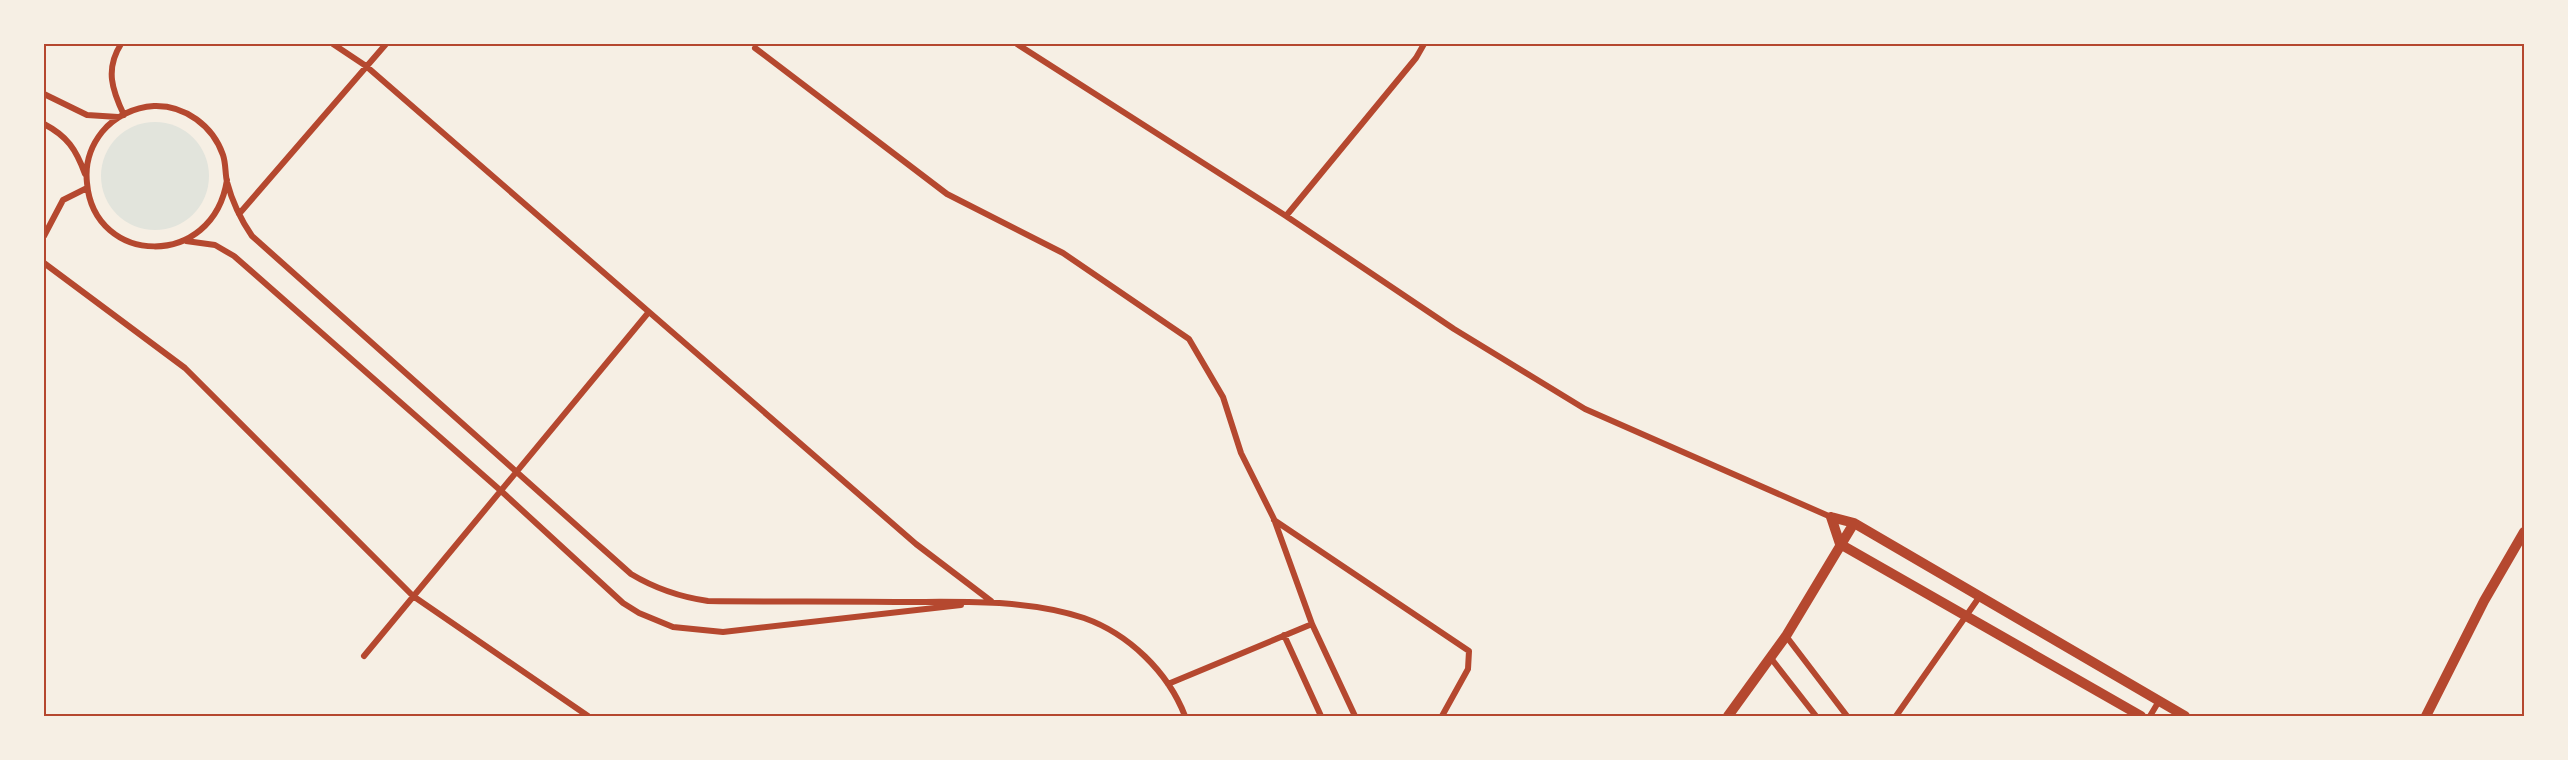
<svg xmlns="http://www.w3.org/2000/svg" width="2568" height="760" font-family="'Noto Sans',sans-serif">
<style>
.green{fill:#e2e4dc}
.lines{fill:none;stroke-linecap:round;stroke-linejoin:round}
.minor{stroke:#b5482f;stroke-width:6}
.tertiary{stroke:#b5482f;stroke-width:10}
.neatline{fill:none;stroke:#b5482f;stroke-width:2}
</style>
<rect width="100%" height="100%" fill="#f6efe4"/>
<path class="green" d="M101 176a54 54 0 1 1 108 0a54 54 0 1 1-108 0Z"/>
<g class="lines">
<path class="minor" d="M121 44C105 69 112 90 124 115
M333 44 366 66 916 544 991 601
M1017 44 1286 216 1454 329 1585 409 1831 517
M755 48 947 194 1063 253 1189 339 1223 397 1241 453 1274 519 1312 624 1355 716
M44 94 87 115 118 117
M44 124C67 136 76 149 85 174
M227 180C213 270 94 266 87 183 85 165 90 147 102 132 114 117 134 107 154 106 185 105 213 126 223 155 226 164 225 173 227 182 232 201 241 220 252 236L631 574C656 589 680 597 708 601 773 602 838 601 904 602 963 602 1027 599 1084 618 1129 634 1168 672 1185 716
M239 214 386 44
M1286 216 1416 58 1424 44
M44 236 63 200 87 188
M186 241 215 245 234 256 500 490 623 603 639 613 673 627 723 632 961 605
M44 263 185 368 413 596 588 716
M1274 520 1469 651 1468 669 1442 716
M1284 635 1321 716
M1786 636 1847 716
M364 656 648 313
M1770 657 1816 716
M1168 684 1312 624
M1896 716 1980 596
M2150 716 2159 701"/>
<path class="tertiary" d="M1831 517 1854 523 2185 716
M1831 517 1840 544 2141 716
M1728 716 1786 636 1854 523
M2426 716 2484 601 2524 532"/>
</g>
<rect width="2568" height="760" fill="none" stroke="#f6efe4" stroke-width="90"/>
<rect x="45" y="45" width="2478" height="670" class="neatline"/>
</svg>
